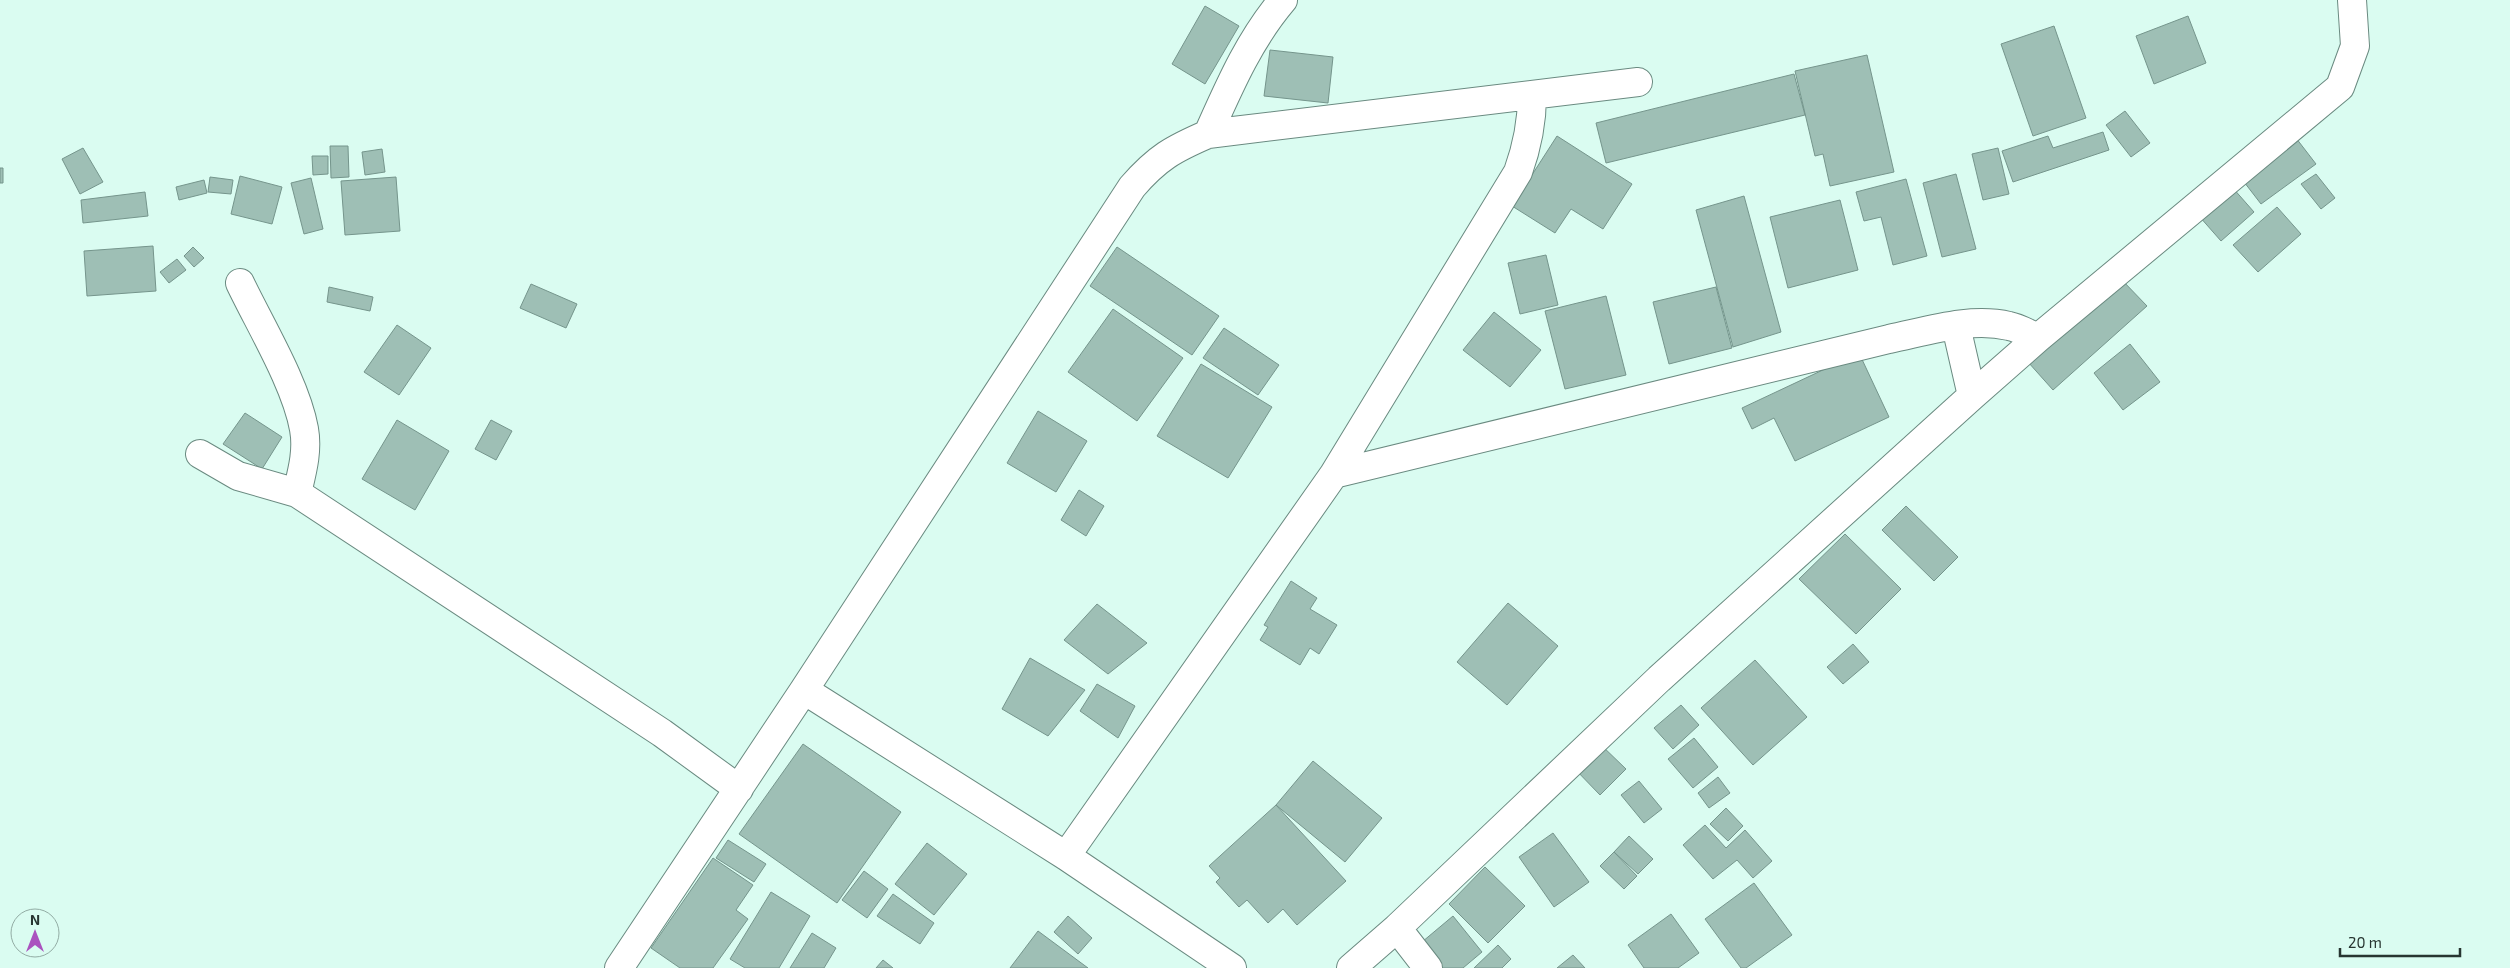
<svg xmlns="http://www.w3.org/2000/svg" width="2510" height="968" font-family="'Exo 2',sans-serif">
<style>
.building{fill:#9ebfb5;stroke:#75958c}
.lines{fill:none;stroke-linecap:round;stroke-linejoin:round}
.street-casing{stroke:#6a8a80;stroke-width:30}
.street{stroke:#fff;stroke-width:28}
</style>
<rect width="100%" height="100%" fill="#dafcf1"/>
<path class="building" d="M1205 6 1239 26 1205 84 1172 64Z
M2188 16 2206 63 2154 84 2136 36Z
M2054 26 2086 118 2033 136 2001 44Z
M1270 50 1333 57 1328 103 1264 96Z
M1867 55 1894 172 1830 186 1823 154 1815 156 1795 71Z
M1794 74 1805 115 1606 163 1596 123Z
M2125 111 2150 143 2131 157 2106 125Z
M2103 132 2109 150 2013 182 2002 151 2048 136 2053 148Z
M1557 136 1632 184 1603 229 1571 209 1555 233 1512 206Z
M2296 138 2316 164 2261 204 2241 178Z
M330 146H348L349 177 331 178Z
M83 148 103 182 80 194 62 159Z
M1998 148 2009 194 1983 200 1972 154Z
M382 149 385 172 365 175 362 152Z
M312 156H328V174L313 175Z
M0 168H3V183H0Z
M1956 174 1976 249 1942 257 1923 183Z
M2316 174 2335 198 2321 209 2301 184Z
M240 176 282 187 272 224 231 214Z
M210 177 233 180 231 194 208 192Z
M396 177 400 231 345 235 341 181Z
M311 178 323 229 304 234 291 183Z
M1906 179 1927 256 1893 265 1881 217 1864 221 1856 192Z
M204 180 207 193 179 200 176 187Z
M2232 187 2254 212 2221 241 2199 216Z
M145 192 148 216 83 223 81 200Z
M1744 196 1781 332 1733 347 1696 210Z
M1840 200 1858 270 1788 288 1770 217Z
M2277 207 2301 234 2258 272 2233 245Z
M153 246 156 291 87 296 84 251Z
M193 247 204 258 194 267 184 256Z
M1117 247 1219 316 1192 355 1090 286Z
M1546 255 1558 305 1520 314 1508 263Z
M177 259 186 270 169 283 160 272Z
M2121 279 2147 306 2053 390 2028 362Z
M531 284 577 304 566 328 520 308Z
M329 287 373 297 370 311 327 302Z
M1716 287 1732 348 1669 364 1653 302Z
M1606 296 1626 375 1565 389 1545 311Z
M1113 309 1183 358 1137 421 1068 372Z
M1494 312 1541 350 1510 387 1463 350Z
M397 325 431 348 399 395 364 372Z
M1224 328 1279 365 1258 395 1203 358Z
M2130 344 2160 382 2123 410 2094 373Z
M1859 353 1889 417 1795 461 1774 418 1752 429 1742 408Z
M1201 364 1272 407 1228 478 1157 436Z
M1038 411 1087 441 1056 492 1007 463Z
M245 413 282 437 262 469 223 444Z
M397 420 449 451 415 510 362 479Z
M491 420 512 431 496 460 475 449Z
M1079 490 1104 506 1086 536 1061 520Z
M1906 506 1958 557 1934 581 1882 530Z
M1845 534 1901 589 1856 634 1799 579Z
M1291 581 1317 598 1310 609 1337 625 1319 654 1310 648 1300 665 1260 640 1268 627 1264 625Z
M1508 603 1558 646 1507 705 1457 662Z
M1097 604 1147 643 1108 674 1064 640Z
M1853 644 1869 662 1843 684 1827 667Z
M1030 658 1085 690 1048 736 1002 709Z
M1755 660 1807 717 1753 765 1701 708Z
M1097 684 1135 706 1118 738 1080 711Z
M1681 705 1699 725 1673 749 1654 728Z
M1694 738 1718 767 1693 788 1668 759Z
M1598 742 1626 769 1600 795 1573 767Z
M803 744 901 812 837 903 739 834Z
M1313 761 1382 818 1345 862 1276 805Z
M1718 777 1730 793 1709 808 1698 793Z
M1639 781 1662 809 1644 823 1621 795Z
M1276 805 1346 881 1297 925 1283 909 1268 923 1247 900 1239 907 1216 882 1220 878 1209 866Z
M1726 808 1743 826 1728 841 1710 824Z
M1705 825 1726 848 1745 830 1772 861 1753 878 1737 860 1713 879 1683 845Z
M1553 833 1589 882 1554 907 1519 857Z
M1629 836 1653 859 1638 874 1614 852Z
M728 840 766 864 754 882 716 858Z
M927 843 967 874 934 915 895 884Z
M1614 852 1637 876 1624 889 1600 866Z
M713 858 753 885 736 910 748 919 713 968H680L651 948Z
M1485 867 1525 906 1488 943 1449 904Z
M864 871 888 889 867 918 842 900Z
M1754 883 1792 935 1746 968H1741L1705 919Z
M771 892 810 916 779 968H745L730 959Z
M893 894 934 923 920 944 877 916Z
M1671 914 1699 953 1678 968H1644L1628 945Z
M1068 916 1092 938 1078 954 1054 932Z
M1453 916 1482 952 1463 968H1433L1416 947Z
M1038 931 1088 968H1010Z
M812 933 836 948 824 968H790Z
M1498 945 1511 959 1502 968H1474Z
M1573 955 1585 968H1557Z
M883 960 893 968H876Z"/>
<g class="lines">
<g class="street-casing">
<path id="street" d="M1208 134C1229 87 1249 40 1283 0
M240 283C260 325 296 384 304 429 308 451 302 472 297 493
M1956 326 1972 396
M200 454 238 476 297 493 662 733 739 789
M1334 474 1889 339C1928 331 1970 317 2009 326 2019 328 2029 334 2038 338
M804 690 1066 856 1232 968
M1066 856 1334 474 1518 172C1527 147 1532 123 1532 96
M1397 928 1428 968
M619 968 804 690 1132 187C1157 158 1173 149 1208 134L1638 82
M1351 968 1397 928 1659 679 1972 396 2038 338 2340 87 2355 46 2352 0"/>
</g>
<use href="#street" class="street"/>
</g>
<g transform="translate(35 933)"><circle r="24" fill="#dafcf1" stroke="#92aca4"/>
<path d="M0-4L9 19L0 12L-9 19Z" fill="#aa52bf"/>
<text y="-8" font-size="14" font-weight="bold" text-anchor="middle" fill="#273531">N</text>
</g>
<path d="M2340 948v8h120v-8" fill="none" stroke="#273531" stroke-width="2.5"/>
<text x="2348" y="948" font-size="15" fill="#273531" stroke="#dafcf1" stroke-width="4" paint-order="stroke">20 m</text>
</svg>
